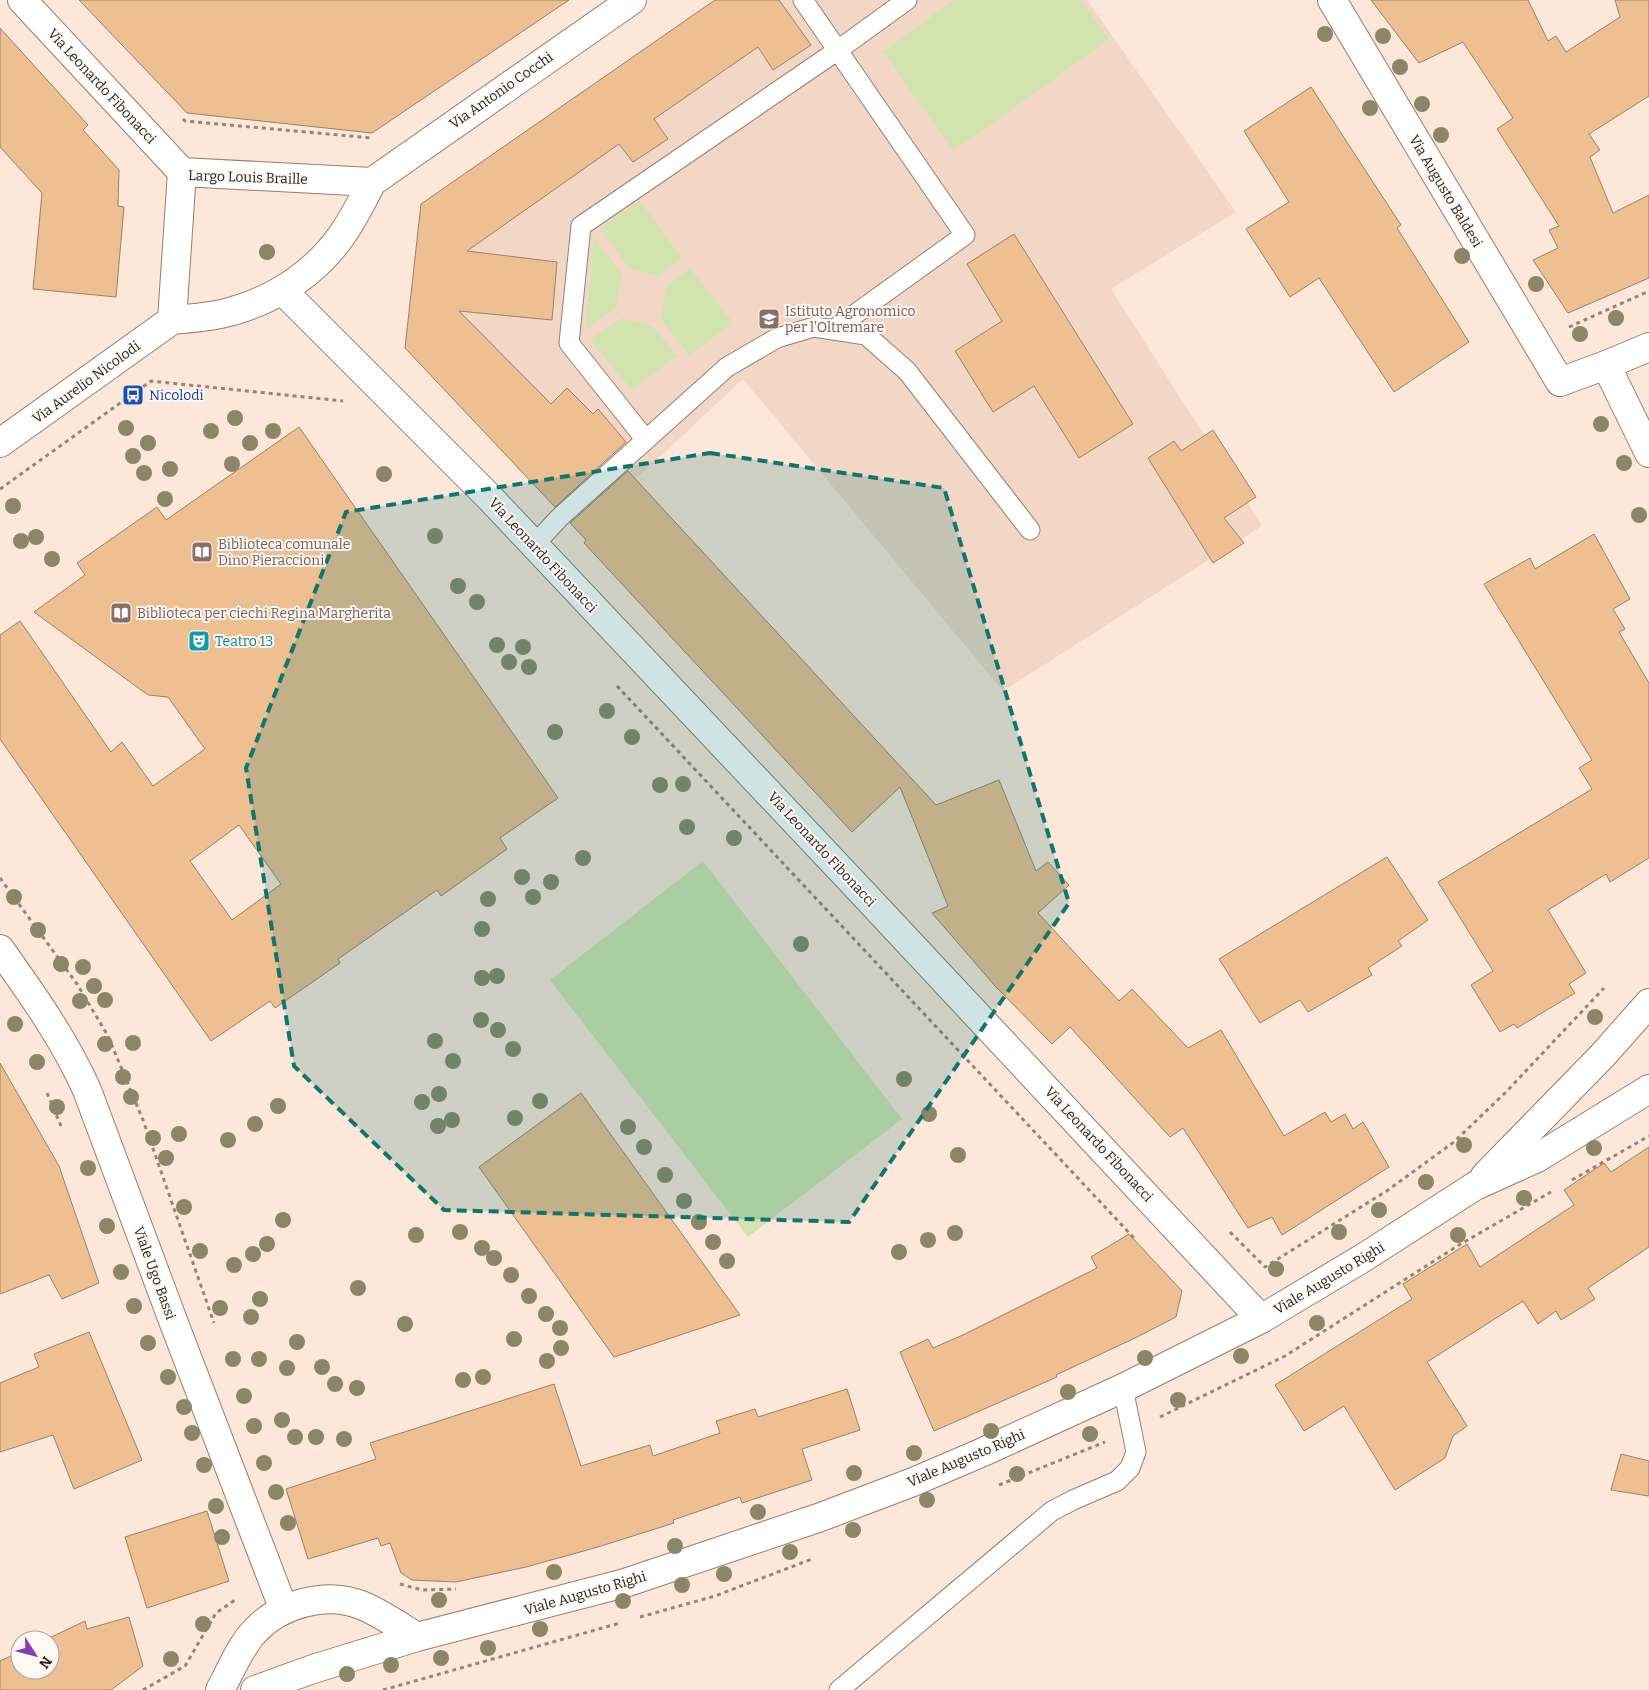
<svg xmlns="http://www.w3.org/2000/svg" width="1649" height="1690" font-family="Bitter,serif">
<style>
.built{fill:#f2d7c6}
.green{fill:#d1e3ae}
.building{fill:#eebf91;stroke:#96826e;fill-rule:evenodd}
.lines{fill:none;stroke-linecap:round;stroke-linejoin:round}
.lane-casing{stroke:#967e6d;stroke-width:21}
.street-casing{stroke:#967e6d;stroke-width:30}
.secondary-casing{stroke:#967e6d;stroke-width:30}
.path{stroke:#95857a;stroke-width:3;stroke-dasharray:4 4;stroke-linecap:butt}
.lane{stroke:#fff;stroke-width:19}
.street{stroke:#fff;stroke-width:28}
.secondary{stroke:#fff;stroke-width:28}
.tree{fill:#8a8667}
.marked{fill:#0f766e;fill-opacity:0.2;stroke:#0f766e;stroke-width:4;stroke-dasharray:10 6;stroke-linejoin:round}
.labels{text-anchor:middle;stroke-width:4;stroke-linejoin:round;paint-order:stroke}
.street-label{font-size:14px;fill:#2c221b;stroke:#fdf8f4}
.education-label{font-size:14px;fill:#785e54;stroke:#fdf8f4;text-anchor:start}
.transit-label{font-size:14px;fill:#164399;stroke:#fdf8f4;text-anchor:start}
.culture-label{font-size:14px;fill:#0d838f;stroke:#fdf8f4;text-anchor:start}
</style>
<rect width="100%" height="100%" fill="#fde7d8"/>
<path class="built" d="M715 0H1087L1236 212 1111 289 1262 526 1003 691 743 379 579 532 405 348 421 204Z"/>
<path class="green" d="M954 0H1081L1109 39 954 151 883 52Z
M640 201 682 258 659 276 629 268 600 229Z
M594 238 622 274 615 309 585 330Z
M690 268 733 323 689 355 661 319 667 285Z
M622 318 653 326 677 356 632 390 590 340Z
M703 861 902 1119 748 1237 550 980Z"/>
<path class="building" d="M79 0H569L372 133 187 113Z
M715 0H779L811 45 773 70 758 47 654 119 668 139 633 162 619 144 467 251 557 262 552 320 459 311 551 404 567 388 593 414 598 409 626 442 555 507 405 348 421 204Z
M1371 0H1528L1548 41 1556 36 1566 52 1620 17 1615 0H1649V96L1589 134 1600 150 1590 157 1613 213 1649 195V278L1568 313 1533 260 1558 248 1549 230 1559 226 1497 129 1513 118 1463 42 1419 63Z
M0 28 88 125 83 130 119 170 118 206 124 207 116 297 33 289 42 193 0 147Z
M1311 87 1401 225 1397 228 1469 342 1394 392 1319 278 1290 297 1246 229 1289 202 1244 131Z
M1014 234 1133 424 1079 458 1034 386 993 412 955 351 1002 321 967 264Z
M299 427 558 798 500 838 507 849 441 896 437 890 338 959 340 963 275 1008 270 1001 211 1041 0 739V635L20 621 111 752 122 742 153 786 205 749 168 697 148 695 34 612 85 575 77 563 157 507 166 520ZM239 825 281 884 232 920 190 861Z
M1213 430 1256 497 1224 518 1244 543 1213 563 1148 458 1174 441 1181 451Z
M628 471 936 805 999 780 1036 871 1048 862 1069 885 1038 913 1119 1001 1132 989 1188 1048 1221 1030 1284 1136 1325 1112 1331 1122 1345 1114 1353 1129 1363 1122 1389 1167 1282 1235 1272 1217 1248 1228 1183 1128 1170 1137 1070 1027 1052 1044 995 986 932 913 948 906 900 787 852 832 584 543 586 540 570 523Z
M1594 534 1630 599 1613 609 1625 629 1619 632 1649 683V858L1610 882 1606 874 1548 910 1586 973 1569 984 1575 993 1517 1028 1514 1024 1500 1032 1471 985 1493 971 1438 882 1592 789 1579 768 1592 760 1484 584 1530 558 1535 569Z
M1387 857 1428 920 1398 941 1402 946 1368 968 1372 975 1308 1012 1300 1000 1260 1023 1219 959Z
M0 1063 59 1166 99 1283 62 1299 49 1275 0 1294Z
M581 1093 740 1315 614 1357 479 1167Z
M1649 1147V1247L1588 1288 1595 1299 1561 1320 1556 1311 1538 1324 1523 1301 1427 1362 1467 1426 1453 1436 1445 1458 1395 1490 1344 1406 1304 1431 1275 1385 1412 1299 1403 1284 1467 1244 1480 1267 1574 1205 1564 1190 1604 1163 1611 1172Z
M1129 1234 1182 1291 1176 1317 1135 1338 1056 1375 1057 1377 934 1431 900 1352 928 1339 933 1348 965 1334 1097 1268 1091 1257Z
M89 1332 142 1460 74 1489 53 1435 0 1452V1383L39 1367 34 1354Z
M554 1384 581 1466 650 1445 653 1456 720 1433 716 1421 755 1409 758 1417 847 1389 860 1430 802 1449 812 1480 742 1503 740 1497 673 1520 674 1523 598 1547 526 1567 456 1582 412 1580 401 1573 390 1543 381 1546 378 1538 308 1559 286 1489 376 1459 370 1443Z
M1621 1454 1649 1461V1496L1611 1490Z
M207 1511 229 1581 147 1608 125 1537Z
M129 1617 143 1666 111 1690H0V1661L20 1652V1670H50V1640H45L85 1621 87 1629Z"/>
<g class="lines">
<g class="lane-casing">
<path id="lane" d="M803 0 965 235 833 330
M646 440 569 343 581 226 838 50 907 0
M534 545 560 517 727 367 777 338 814 327 866 335 907 371 1030 530
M839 1690 1052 1511 1073 1500 1117 1481 1130 1468 1136 1452 1123 1388"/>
</g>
<g class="street-casing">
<path id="street" d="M22 0 182 172
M1332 0 1560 382 1606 365
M182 172 372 182
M283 291 490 498 859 889 1261 1319
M172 320C193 318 214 317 233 311 278 298 318 271 344 232 355 216 363 199 372 182L632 0
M172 320 182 172
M0 443 172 320
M0 949C32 994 64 1039 87 1090L172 1318 284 1610
M220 1690C230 1672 241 1645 255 1631 280 1604 326 1591 361 1605 381 1613 399 1626 417 1637"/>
</g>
<g class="secondary-casing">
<path id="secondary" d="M1649 347 1606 365 1649 453
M1485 1176 1603 1055 1649 1003
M255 1690 313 1669 417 1637 625 1583 818 1518 913 1482 983 1452 1123 1388 1261 1319 1363 1258 1475 1186 1537 1158 1649 1089"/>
</g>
<path class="path" d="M183 119 185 121 372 138
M1569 327 1649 291
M0 489 151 381 343 401
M617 686 1134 1238
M0 878 77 984 108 1036 143 1120 214 1323
M47 1093 61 1126
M1572 1180 1649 1136
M1230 1232 1265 1267 1388 1190 1454 1142 1506 1092 1604 988
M1160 1417 1285 1356 1459 1245 1551 1192
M999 1485 1105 1442
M400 1584 422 1590 456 1589
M640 1617 715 1596 812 1559
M143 1690 185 1666 216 1613 235 1600
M383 1690 620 1623"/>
<use href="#lane" class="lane"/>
<use href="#street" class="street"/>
<use href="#secondary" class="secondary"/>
</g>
<g class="tree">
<circle cx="1325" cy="34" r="8"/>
<circle cx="1383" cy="36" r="8"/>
<circle cx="1400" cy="67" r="8"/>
<circle cx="1422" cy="104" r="8"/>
<circle cx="1370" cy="108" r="8"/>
<circle cx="1441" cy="135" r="8"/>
<circle cx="267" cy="252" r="8"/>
<circle cx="1462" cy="256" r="8"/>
<circle cx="1536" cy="284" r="8"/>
<circle cx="1616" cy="318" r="8"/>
<circle cx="1580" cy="334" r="8"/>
<circle cx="235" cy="418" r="8"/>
<circle cx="1601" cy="424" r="8"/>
<circle cx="126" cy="428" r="8"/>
<circle cx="211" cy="431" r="8"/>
<circle cx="273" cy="431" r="8"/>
<circle cx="148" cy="443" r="8"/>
<circle cx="250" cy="443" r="8"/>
<circle cx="133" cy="456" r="8"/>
<circle cx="1624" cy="463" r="8"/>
<circle cx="232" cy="464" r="8"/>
<circle cx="170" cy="469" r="8"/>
<circle cx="144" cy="473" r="8"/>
<circle cx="384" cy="474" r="8"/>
<circle cx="165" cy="499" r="8"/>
<circle cx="13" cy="506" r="8"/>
<circle cx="1639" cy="515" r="8"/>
<circle cx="435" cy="536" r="8"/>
<circle cx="36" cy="537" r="8"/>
<circle cx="21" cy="541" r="8"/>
<circle cx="52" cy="559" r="8"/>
<circle cx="458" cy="586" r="8"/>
<circle cx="477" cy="602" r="8"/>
<circle cx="497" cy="645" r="8"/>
<circle cx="523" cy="647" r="8"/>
<circle cx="509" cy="662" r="8"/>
<circle cx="529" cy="667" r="8"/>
<circle cx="607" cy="711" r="8"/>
<circle cx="555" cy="732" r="8"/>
<circle cx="632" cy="737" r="8"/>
<circle cx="683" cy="784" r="8"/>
<circle cx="660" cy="785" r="8"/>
<circle cx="687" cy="827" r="8"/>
<circle cx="734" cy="838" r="8"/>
<circle cx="583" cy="858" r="8"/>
<circle cx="522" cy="877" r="8"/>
<circle cx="551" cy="882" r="8"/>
<circle cx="14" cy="897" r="8"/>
<circle cx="533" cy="897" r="8"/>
<circle cx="488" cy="899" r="8"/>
<circle cx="482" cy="929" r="8"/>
<circle cx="38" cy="930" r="8"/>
<circle cx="801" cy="944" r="8"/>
<circle cx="61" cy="964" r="8"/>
<circle cx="83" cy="967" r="8"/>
<circle cx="497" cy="976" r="8"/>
<circle cx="482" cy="978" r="8"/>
<circle cx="94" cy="986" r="8"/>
<circle cx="105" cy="1000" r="8"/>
<circle cx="80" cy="1001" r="8"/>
<circle cx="1595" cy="1017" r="8"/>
<circle cx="481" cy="1020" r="8"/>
<circle cx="15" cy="1024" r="8"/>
<circle cx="498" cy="1030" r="8"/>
<circle cx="435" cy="1041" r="8"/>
<circle cx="133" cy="1043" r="8"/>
<circle cx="105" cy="1044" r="8"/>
<circle cx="513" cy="1049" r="8"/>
<circle cx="453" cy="1061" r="8"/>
<circle cx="37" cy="1062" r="8"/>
<circle cx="123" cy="1077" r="8"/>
<circle cx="904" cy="1079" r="8"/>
<circle cx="439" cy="1094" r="8"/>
<circle cx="131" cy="1097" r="8"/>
<circle cx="540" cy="1101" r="8"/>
<circle cx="422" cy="1102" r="8"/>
<circle cx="278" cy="1106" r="8"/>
<circle cx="57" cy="1107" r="8"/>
<circle cx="929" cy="1114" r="8"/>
<circle cx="515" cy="1118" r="8"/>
<circle cx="452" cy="1120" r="8"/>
<circle cx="255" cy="1124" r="8"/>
<circle cx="438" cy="1126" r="8"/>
<circle cx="628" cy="1127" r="8"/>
<circle cx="179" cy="1134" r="8"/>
<circle cx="153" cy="1138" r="8"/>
<circle cx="228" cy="1140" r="8"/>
<circle cx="1464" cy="1145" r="8"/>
<circle cx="644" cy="1147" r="8"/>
<circle cx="1594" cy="1148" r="8"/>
<circle cx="958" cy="1155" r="8"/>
<circle cx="166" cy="1158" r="8"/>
<circle cx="88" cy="1168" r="8"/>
<circle cx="665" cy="1175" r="8"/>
<circle cx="1426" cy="1182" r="8"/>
<circle cx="1524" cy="1198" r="8"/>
<circle cx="684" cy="1201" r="8"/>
<circle cx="184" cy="1207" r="8"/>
<circle cx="1379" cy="1210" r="8"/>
<circle cx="283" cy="1220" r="8"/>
<circle cx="699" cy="1222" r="8"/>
<circle cx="107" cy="1226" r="8"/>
<circle cx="460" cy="1232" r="8"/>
<circle cx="1339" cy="1232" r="8"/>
<circle cx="955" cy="1233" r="8"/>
<circle cx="416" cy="1235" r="8"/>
<circle cx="1458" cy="1235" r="8"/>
<circle cx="928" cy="1240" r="8"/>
<circle cx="713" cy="1242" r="8"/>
<circle cx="267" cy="1244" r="8"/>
<circle cx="482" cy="1248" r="8"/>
<circle cx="200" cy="1251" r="8"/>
<circle cx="899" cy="1252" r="8"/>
<circle cx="253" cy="1254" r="8"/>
<circle cx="494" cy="1258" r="8"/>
<circle cx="727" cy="1261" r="8"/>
<circle cx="234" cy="1265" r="8"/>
<circle cx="1276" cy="1269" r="8"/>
<circle cx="121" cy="1272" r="8"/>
<circle cx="511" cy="1275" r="8"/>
<circle cx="358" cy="1288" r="8"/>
<circle cx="529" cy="1296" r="8"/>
<circle cx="260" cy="1299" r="8"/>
<circle cx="134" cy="1306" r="8"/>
<circle cx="220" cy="1308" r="8"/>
<circle cx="546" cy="1314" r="8"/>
<circle cx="251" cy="1317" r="8"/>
<circle cx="1317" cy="1323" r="8"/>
<circle cx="405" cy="1324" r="8"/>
<circle cx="560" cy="1328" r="8"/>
<circle cx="514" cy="1339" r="8"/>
<circle cx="297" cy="1342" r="8"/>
<circle cx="148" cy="1343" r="8"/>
<circle cx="561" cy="1348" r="8"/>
<circle cx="1241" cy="1356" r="8"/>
<circle cx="1145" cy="1358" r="8"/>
<circle cx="233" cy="1359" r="8"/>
<circle cx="259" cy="1359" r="8"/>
<circle cx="547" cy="1361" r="8"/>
<circle cx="322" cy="1367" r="8"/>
<circle cx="287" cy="1368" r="8"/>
<circle cx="168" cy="1377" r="8"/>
<circle cx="483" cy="1377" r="8"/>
<circle cx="463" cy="1380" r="8"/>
<circle cx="335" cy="1384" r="8"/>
<circle cx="357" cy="1388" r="8"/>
<circle cx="1068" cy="1392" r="8"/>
<circle cx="244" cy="1396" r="8"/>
<circle cx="1178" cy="1400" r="8"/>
<circle cx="184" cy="1407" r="8"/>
<circle cx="282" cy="1420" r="8"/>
<circle cx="254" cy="1426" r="8"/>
<circle cx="991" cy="1431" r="8"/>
<circle cx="192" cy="1433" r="8"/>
<circle cx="1090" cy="1434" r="8"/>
<circle cx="295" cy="1437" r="8"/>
<circle cx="316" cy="1437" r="8"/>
<circle cx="344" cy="1439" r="8"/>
<circle cx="914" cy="1453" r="8"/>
<circle cx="264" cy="1463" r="8"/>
<circle cx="204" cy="1465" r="8"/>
<circle cx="854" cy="1473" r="8"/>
<circle cx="1017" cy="1474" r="8"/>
<circle cx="276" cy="1492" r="8"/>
<circle cx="927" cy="1500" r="8"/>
<circle cx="216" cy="1506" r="8"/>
<circle cx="758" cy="1512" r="8"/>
<circle cx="288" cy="1523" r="8"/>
<circle cx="853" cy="1530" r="8"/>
<circle cx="222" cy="1537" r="8"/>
<circle cx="675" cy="1546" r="8"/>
<circle cx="790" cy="1552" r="8"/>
<circle cx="554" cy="1572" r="8"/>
<circle cx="724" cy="1574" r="8"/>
<circle cx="682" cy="1585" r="8"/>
<circle cx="439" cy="1600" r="8"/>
<circle cx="623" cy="1601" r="8"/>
<circle cx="203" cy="1624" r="8"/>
<circle cx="540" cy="1629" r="8"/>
<circle cx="488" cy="1648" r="8"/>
<circle cx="441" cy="1658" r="8"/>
<circle cx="171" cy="1659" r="8"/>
<circle cx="391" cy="1665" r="8"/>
<circle cx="347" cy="1674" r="8"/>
</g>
<path class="marked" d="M710 453 944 488 1069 903 849 1222 444 1210 294 1066 246 768 346 512Z"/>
<defs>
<g id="school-square" transform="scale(1.125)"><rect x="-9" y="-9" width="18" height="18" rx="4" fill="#8d6e63" stroke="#fdf8f4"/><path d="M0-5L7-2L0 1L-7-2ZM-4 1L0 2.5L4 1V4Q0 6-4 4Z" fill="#fff"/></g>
<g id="bus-square" transform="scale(1.125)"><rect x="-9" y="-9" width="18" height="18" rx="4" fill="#1a4fb4" stroke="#fdf8f4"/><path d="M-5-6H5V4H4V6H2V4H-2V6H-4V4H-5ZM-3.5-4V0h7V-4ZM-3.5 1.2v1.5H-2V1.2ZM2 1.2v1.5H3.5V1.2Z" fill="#fff"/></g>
<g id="library-square" transform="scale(1.125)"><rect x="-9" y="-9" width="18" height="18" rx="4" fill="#8d6e63" stroke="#fdf8f4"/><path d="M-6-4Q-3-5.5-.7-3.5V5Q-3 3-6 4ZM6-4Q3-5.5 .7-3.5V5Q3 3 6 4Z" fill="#fff"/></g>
<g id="theatre-square" transform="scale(1.125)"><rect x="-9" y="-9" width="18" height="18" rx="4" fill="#0f9aa8" stroke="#fdf8f4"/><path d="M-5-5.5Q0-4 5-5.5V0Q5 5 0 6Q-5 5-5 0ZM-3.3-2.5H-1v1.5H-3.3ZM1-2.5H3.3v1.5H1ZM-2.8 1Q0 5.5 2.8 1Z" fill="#fff"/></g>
</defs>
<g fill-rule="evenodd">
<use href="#school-square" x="769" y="319"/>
<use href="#bus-square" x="133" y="395"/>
<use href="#library-square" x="202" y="552"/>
<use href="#library-square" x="121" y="613"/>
<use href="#theatre-square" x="199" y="641"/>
</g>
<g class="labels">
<g class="street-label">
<text transform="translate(102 86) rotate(47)" y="5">Via Leonardo Fibonacci</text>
<text transform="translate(501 90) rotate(-35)" y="5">Via Antonio Cocchi</text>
<text transform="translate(248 177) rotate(2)" y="5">Largo Louis Braille</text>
<text transform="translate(1446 191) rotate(59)" y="5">Via Augusto Baldesi</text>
<text transform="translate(86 382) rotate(-36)" y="5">Via Aurelio Nicolodi</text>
<text transform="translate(543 555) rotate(47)" y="5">Via Leonardo Fibonacci</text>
<text transform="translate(822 849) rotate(47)" y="5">Via Leonardo Fibonacci</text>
<text transform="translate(1099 1144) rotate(47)" y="5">Via Leonardo Fibonacci</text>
<text transform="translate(155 1273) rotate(70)" y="5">Viale Ugo Bassi</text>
<text transform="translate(1329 1278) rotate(-31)" y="5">Viale Augusto Righi</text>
<text transform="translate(966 1458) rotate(-23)" y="5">Viale Augusto Righi</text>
<text transform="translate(585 1593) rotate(-16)" y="5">Viale Augusto Righi</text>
</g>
<g class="education-label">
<text x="785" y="316">Istituto Agronomico<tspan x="785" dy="16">per l'Oltremare</tspan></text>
<text x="218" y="549">Biblioteca comunale<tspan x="218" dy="16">Dino Pieraccioni</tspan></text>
<text x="137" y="618">Biblioteca per ciechi Regina Margherita</text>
</g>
<g class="transit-label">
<text x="149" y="400">Nicolodi</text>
</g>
<g class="culture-label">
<text x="215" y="646">Teatro 13</text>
</g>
</g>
<g transform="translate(35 1655) rotate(126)"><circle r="24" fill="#fdf8f4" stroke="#a9a29d"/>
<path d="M0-4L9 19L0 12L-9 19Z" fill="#8340b4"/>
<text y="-8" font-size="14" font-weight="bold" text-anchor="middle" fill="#2c221b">N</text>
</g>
</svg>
